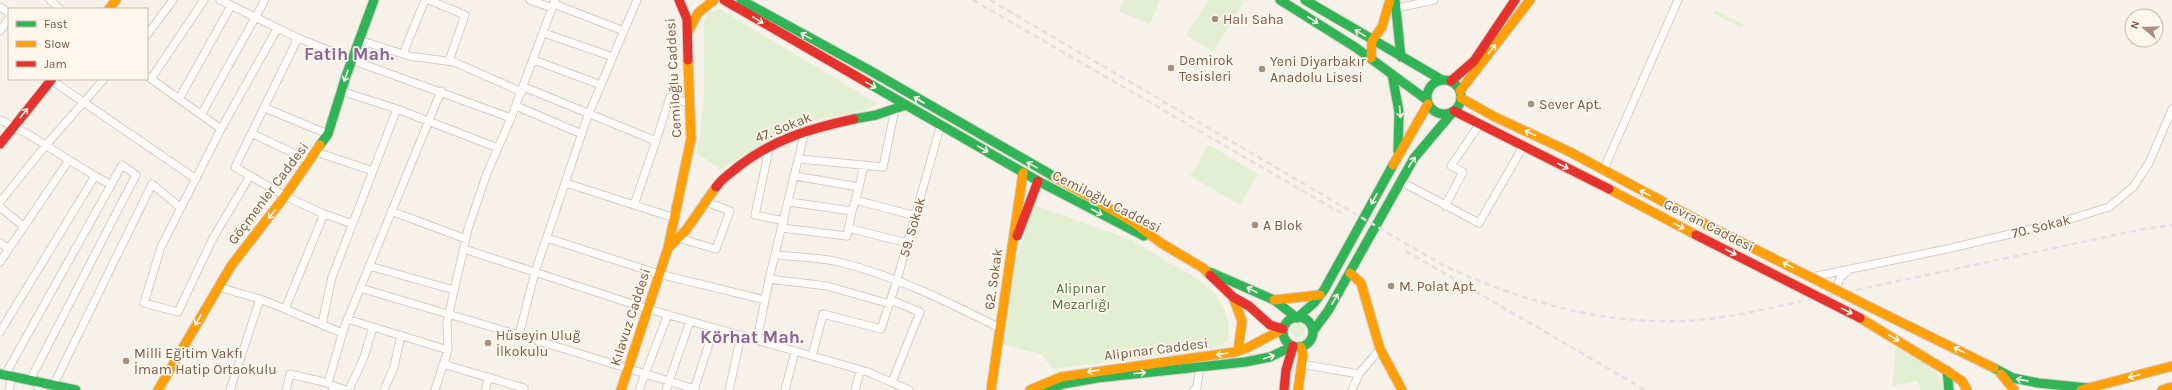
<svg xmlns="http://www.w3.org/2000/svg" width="2172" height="390" font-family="Karla,sans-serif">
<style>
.green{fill:#e3efd3}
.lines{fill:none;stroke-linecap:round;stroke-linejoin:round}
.street-casing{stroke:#d6cec6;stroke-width:9}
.fast-casing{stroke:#d7cec6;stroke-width:11}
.slow-casing{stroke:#d7cec6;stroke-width:11}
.jam-casing{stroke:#d7cec6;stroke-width:11}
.street{stroke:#fefdfc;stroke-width:7}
.fast{stroke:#30b455;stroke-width:9}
.slow{stroke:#ff9f0a;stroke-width:9}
.jam{stroke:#e5322d;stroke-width:9}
.rail{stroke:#e4e1e5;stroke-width:2.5;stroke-dasharray:6 4;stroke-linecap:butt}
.slow-bridge-casing{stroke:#d9cfc8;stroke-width:11;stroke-linecap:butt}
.jam-bridge-casing{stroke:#d9cfc8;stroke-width:11;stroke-linecap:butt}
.slow-bridge{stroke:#ff9f0a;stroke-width:9}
.jam-bridge{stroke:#e5322d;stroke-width:9}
.oneway{stroke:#fff7eb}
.poi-dot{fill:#a48f80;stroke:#fff7eb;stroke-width:1.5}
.labels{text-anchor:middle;stroke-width:3.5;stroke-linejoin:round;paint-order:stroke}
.poi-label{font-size:14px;fill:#775948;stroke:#fff7eb;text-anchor:start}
.street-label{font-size:14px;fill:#775948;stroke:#fff7eb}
.park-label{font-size:14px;fill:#4d783c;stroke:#fff7eb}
.district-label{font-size:18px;font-weight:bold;fill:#89639b;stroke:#fff7eb}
</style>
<rect width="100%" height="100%" fill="#f7f2e9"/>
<path class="green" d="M1124 0H1160L1150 24 1119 12Z
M1208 0H1240L1244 2 1213 52 1186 35Z
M720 9 878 104C857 115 833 115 810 122 777 132 750 151 721 170L697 153C706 109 704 66 704 22L708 13Z
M1715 10 1744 25 1742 28 1714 14Z
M1209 145 1258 174 1240 205 1190 176Z
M1034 205 1132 240 1191 275 1215 293 1223 306 1229 324 1228 341 1220 347 1053 369 1041 354 1003 345 1016 263Z
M1291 330a7 7 0 1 1 14 0a7 7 0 1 1-14 0Z
M1896 347C1910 356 1946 371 1943 390H1921L1917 381 1892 386Z"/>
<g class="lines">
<g class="street-casing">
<path id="street" d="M50 0 60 9
M220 0 298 38 235 167 285 196 324 214 285 309 260 299
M429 0 465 15 449 61
M530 0 552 8
M554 4 624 31
M0 7 9 13
M1397 8 1434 0
M0 31 9 18
M544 33 613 57
M147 35 173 0
M298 38 352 60 511 118 555 0
M359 40 409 56 454 62 522 92
M403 54 425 0
M534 60 601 85
M147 76 221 129 277 29
M151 79 204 0
M51 80 196 179
M524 87 656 141 670 97 691 104
M179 99 231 6
M516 106 582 134
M265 108 328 134
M397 109 498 148
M201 115 265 0
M0 120 28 134 69 160 0 262
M221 129 161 247 144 303 178 312 213 238 250 176
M253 134 310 161
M656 141 634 205 675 218
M770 145 755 215 784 221
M316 152 373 171
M799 159 883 167 895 109
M1603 171 1678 0
M795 176 859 187 864 165
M1400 181 1479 223 1523 147
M566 183 634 205
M855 200 916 216
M0 202 46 145 104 79
M789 202 852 211 859 187
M1445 206 1463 172 1451 166 1479 125
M0 207 24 227
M391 211 466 239
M324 214 353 224
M782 228 847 236 852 211
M848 228 907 243
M547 238 659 274 765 300
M678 238 716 249 730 211 706 202
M0 243 9 249
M464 249 648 309 868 372 909 390
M775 255C796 257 819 257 839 262 896 276 948 302 1000 328
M369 266 454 290
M1812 277 1947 249 2061 222 2109 207 2133 187 2149 163 2172 109
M769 279 827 286 890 304
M218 287 260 299 230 390
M360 288 519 335 535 272 587 118 637 0
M1836 289 1840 278 1850 269
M891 300 920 312 892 382
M285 309 342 333
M347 319 448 350
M322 324 332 277 397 109 341 91
M0 332 95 176 69 160
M519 335 695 389
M757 340 770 275 805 131
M812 356 823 314 881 329 897 280 941 124
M443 364 524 388 523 390
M1301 364 1359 374
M5 375 111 185 95 176
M30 380 136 175 122 165 111 185
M54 384 152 184 181 208
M334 386 328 383 344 328 441 91
M9 390 12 376
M38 390 40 381
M286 390 290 374 328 383
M332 390 334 386 346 390
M349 390 364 357 373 327
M384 390 394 367 401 335
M435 390 448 350 447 322 468 229 487 173 511 118
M485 390 489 377
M639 390 668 314
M666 390 690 321
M694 390 714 328
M729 390 741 335
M785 390 795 351
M855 390 860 371
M1194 390 1197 387 1200 366
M1352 390 1359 374 1380 349"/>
</g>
<g class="fast-casing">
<path id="fast" d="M741 0 869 70 1055 177
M1280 0 1355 47 1427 100
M1305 0 1442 80
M1395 0 1401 57
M1392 74 1399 112 1398 151
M1427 97a17 17 0 1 1 34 0a17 17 0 1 1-34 0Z
M868 83 1038 181 1144 236
M854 119 876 115 906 105
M320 145 328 134 346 76 374 0
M1210 272 1274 300 1297 318 1314 303 1324 290 1393 165
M1283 332a15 15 0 1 1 30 0a15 15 0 1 1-30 0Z
M1313 331 1328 311 1414 158 1452 113
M1994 368 2013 378 2038 383 2088 388
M1947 371 1949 390
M0 374 76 390
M1047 390 1063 384 1097 378 1245 362 1270 357 1293 346"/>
</g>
<g class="slow-casing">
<path id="slow" d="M109 9 116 0
M688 32 698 13 714 0
M1371 58 1372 41 1382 27 1390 0
M1460 91 1530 0
M1461 98 1493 116 1570 152 1705 224
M1393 165 1428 104
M1055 177 1133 222 1161 243 1203 268 1210 275
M1609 189 1696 235
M668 248 691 139 688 60
M1350 273 1361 283 1380 349 1402 390
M1233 297 1242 321 1238 351
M1274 300 1320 295
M1872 308 1994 368
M1860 318 1947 371
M1947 371 1962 381 1967 390
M2001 374 2014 390
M158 390 231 266 285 196 320 145
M621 390 668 248 686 230 716 187
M991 390 1023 173
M1030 390 1061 377 1235 352 1247 348 1283 329
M1298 390 1303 355 1301 347
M2081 390 2172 366
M2162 390 2172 387"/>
</g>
<g class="jam-casing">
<path id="jam" d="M679 0 687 19 688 60
M724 0 868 83
M1451 81 1474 61 1515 0
M1454 111 1609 189
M0 144 52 79
M716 187C722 178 731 173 739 166 774 139 812 128 854 119
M1017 236 1038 181
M1210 275 1233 297 1249 306 1270 325 1283 329
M1284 390 1286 370 1293 346"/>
</g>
<use href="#street" class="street"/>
<use href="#fast" class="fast"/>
<use href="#slow" class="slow"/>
<use href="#jam" class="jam"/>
<path class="rail" d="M973 0 1341 213
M990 0 1446 267C1521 300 1597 324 1680 321 1699 321 1718 317 1737 315L2144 229 2172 225
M1406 251 1645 390"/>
<g class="slow-bridge-casing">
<path id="slow-bridge" d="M1705 224 1872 308"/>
</g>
<g class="jam-bridge-casing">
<path id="jam-bridge" d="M1696 235 1860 318"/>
</g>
<use href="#slow-bridge" class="slow-bridge"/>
<use href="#jam-bridge" class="jam-bridge"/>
</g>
<defs><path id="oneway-shaft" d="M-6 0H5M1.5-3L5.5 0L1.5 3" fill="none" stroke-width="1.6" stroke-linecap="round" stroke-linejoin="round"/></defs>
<g class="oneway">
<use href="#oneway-shaft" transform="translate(758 20) rotate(31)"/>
<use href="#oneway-shaft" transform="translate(1313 20) rotate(32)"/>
<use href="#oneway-shaft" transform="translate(1360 33) rotate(-149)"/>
<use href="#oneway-shaft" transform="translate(806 36) rotate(-151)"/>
<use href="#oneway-shaft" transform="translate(1492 49) rotate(-52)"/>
<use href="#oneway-shaft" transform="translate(346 76) rotate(109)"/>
<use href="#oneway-shaft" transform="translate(871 85) rotate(29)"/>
<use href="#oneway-shaft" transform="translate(919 100) rotate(-150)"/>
<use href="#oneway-shaft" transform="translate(1400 112) rotate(85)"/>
<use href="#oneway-shaft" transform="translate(24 113) rotate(-51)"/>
<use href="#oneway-shaft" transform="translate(1530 133) rotate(-155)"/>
<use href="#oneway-shaft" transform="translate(983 149) rotate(30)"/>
<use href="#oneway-shaft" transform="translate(1412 162) rotate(-56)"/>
<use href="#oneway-shaft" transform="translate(1032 165) rotate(-151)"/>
<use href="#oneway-shaft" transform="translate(1563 166) rotate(26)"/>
<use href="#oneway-shaft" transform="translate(1645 193) rotate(-153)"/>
<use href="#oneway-shaft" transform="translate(1374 199) rotate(119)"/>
<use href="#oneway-shaft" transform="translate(1097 212) rotate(28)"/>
<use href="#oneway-shaft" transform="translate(272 214) rotate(128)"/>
<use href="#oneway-shaft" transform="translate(1679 226) rotate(28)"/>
<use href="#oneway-shaft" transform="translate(1731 252) rotate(27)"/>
<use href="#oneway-shaft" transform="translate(1788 265) rotate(-153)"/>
<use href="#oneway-shaft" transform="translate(1252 290) rotate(-154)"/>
<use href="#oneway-shaft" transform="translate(1335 299) rotate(-60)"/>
<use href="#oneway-shaft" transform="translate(1847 311) rotate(27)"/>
<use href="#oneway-shaft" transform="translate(198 320) rotate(120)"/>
<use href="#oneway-shaft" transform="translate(1894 338) rotate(30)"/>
<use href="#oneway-shaft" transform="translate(1959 350) rotate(-154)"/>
<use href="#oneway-shaft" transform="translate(1222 354) rotate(170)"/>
<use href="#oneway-shaft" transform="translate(1269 357) rotate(-16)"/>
<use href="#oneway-shaft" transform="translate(1093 371) rotate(170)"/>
<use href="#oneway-shaft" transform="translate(1140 373) rotate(-6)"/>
<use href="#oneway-shaft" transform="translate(2134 376) rotate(165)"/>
<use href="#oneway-shaft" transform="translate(2022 380) rotate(-170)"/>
</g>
<g class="poi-dot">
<circle cx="1215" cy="19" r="4"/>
<circle cx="1171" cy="68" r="4"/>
<circle cx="1262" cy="69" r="4"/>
<circle cx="1531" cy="104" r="4"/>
<circle cx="1255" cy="225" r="4"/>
<circle cx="1391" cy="286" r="4"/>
<circle cx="488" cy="343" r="4"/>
<circle cx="126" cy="361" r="4"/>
</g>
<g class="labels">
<g class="poi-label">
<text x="1223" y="24">Halı Saha</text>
<text x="1179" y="65">Demirok<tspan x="1179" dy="16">Tesisleri</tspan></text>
<text x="1270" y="66">Yeni Diyarbakır<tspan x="1270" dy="16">Anadolu Lisesi</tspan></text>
<text x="1539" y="109">Sever Apt.</text>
<text x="1263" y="230">A Blok</text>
<text x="1399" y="291">M. Polat Apt.</text>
<text x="496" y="340">Hüseyin Uluğ<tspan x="496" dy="16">İlkokulu</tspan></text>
<text x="134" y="358">Milli Eğitim Vakfı<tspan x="134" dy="16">İmam Hatip Ortaokulu</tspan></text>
</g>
<g class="street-label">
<text transform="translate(673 78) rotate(-93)" y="5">Cemiloğlu Caddesi</text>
<text transform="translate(783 127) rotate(-22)" y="5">47. Sokak</text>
<text transform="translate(268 193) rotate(-53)" y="5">Göçmenler Caddesi</text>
<text transform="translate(1107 201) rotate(27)" y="5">Cemiloğlu Caddesi</text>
<text transform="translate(1709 225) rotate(27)" y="5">Gevran Caddesi</text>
<text transform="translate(2041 226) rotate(-14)" y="5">70. Sokak</text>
<text transform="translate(912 227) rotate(-74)" y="5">59. Sokak</text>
<text transform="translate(993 279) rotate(-82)" y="5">62. Sokak</text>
<text transform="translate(630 317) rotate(-72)" y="5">Kılavuz Caddesi</text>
<text transform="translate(1156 349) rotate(-7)" y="5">Alipınar Caddesi</text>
</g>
<g class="park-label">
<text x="1081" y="293">Alipınar<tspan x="1081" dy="16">Mezarlığı</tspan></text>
</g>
<g class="district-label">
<text x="349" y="60">Fatih Mah.</text>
<text x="752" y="343">Körhat Mah.</text>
</g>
</g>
<rect x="8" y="8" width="140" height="72" fill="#fff7eb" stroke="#c9b8aa"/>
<rect x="16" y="21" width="20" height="6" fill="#30b455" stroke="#c9b8aa"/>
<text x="44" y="28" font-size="12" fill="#775948">Fast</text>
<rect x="16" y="41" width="20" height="6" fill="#ff9f0a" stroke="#c9b8aa"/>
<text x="44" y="48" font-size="12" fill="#775948">Slow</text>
<rect x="16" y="61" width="20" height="6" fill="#e5322d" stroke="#c9b8aa"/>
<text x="44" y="68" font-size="12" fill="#775948">Jam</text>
<g transform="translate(2144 28) rotate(289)"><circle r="19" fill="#fff7eb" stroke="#c9b8aa"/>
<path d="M0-3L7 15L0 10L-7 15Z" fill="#a48f80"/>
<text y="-6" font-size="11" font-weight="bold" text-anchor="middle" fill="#775948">N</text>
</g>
</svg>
